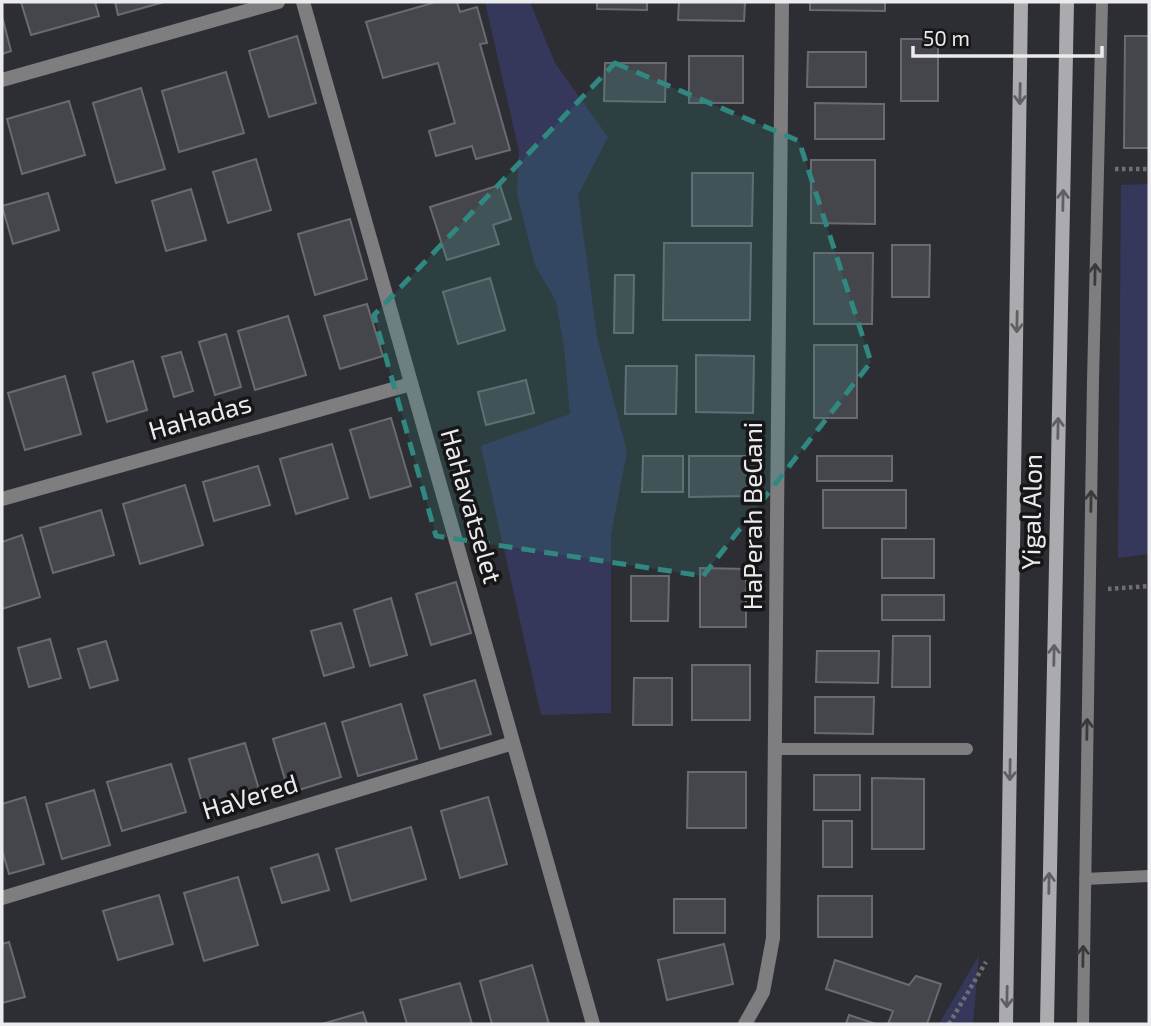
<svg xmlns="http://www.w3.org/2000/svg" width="1151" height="1026" font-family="'Exo 2',sans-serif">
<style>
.green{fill:#35385a}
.building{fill:#45464b;stroke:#6a6b70;stroke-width:2}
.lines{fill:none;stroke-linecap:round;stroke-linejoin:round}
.path{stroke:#6e6e73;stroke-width:4.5;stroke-dasharray:3.5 3.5;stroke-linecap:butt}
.lane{stroke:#7e7e81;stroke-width:12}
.street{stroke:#7e7e81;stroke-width:14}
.secondary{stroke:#ababaf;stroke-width:14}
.oneway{stroke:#606064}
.oneway2{stroke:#3a3a3d}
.marked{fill:#308881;fill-opacity:0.2;stroke:#308881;stroke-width:5;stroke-dasharray:14 9;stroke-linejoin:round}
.labels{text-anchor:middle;stroke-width:7;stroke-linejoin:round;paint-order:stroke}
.street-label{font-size:26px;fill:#ebebee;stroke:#161618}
</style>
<rect width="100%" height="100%" fill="#2d2e33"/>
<path class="green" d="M485 2H530L555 63 608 137 578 195 597 337 627 452 611 534V713L541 715 481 446 570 414 564 347 556 301 535 265 517 194 519 151Z
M1149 184V554L1118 558 1121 185Z
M979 955 973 1024H939Z"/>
<path class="building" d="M21 2H95L99 16 31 35Z
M115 2H164L118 15Z
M436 2H457L460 12 477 7 487 43 480 44 510 150 476 159 472 146 436 156 429 131 455 123 438 63 383 78 366 22Z
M597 2H647V10L597 9Z
M679 2H745L744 21 678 20Z
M810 2H885V11L810 10Z
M2 16 11 51 2 54Z
M297 36 316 103 269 117 249 51Z
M1125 36H1149V148H1124Z
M901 39H938V101H901Z
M808 52H866V87H807Z
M689 56H743V103H689Z
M605 63H666L665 102 604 101Z
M226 72 244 133 179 152 162 91Z
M141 88 165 169 116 183 93 103Z
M69 101 85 155 22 174 7 119Z
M815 103 884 104V139H815Z
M256 159 271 210 228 223 213 172Z
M811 160H875V224L811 223Z
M692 173H753L752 226H692Z
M500 185 511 219 493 225 499 244 447 260 430 207Z
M191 189 206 240 166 251 152 201Z
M48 193 59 230 13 244 2 206Z
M350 219 367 279 315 295 298 234Z
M664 243H751L750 320H663Z
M892 245H930L929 297H892Z
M814 253H873L872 324H814Z
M615 275H634L633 333H614Z
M490 278 505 330 458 344 443 292Z
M367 304 383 356 340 369 324 316Z
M288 316 306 375 255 390 238 331Z
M226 334 241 387 215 395 199 342Z
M814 345H857V418H814Z
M181 352 193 391 174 397 162 357Z
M696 355 754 356 753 413 696 412Z
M133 361 147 410 107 422 93 373Z
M626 366H677L676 414H625Z
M65 376 81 434 25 450 8 393Z
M526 380 534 413 486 425 478 392Z
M391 418 411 486 370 498 350 430Z
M332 444 348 498 296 514 280 459Z
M643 456H683V492H642Z
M689 456H747V496L689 497Z
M817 456H892V481H817Z
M258 466 270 505 214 521 203 482Z
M185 485 203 545 140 564 123 504Z
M823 490H906V528H823Z
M101 510 114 555 53 573 40 528Z
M22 535 40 597 2 609V542Z
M882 539H934V578H882Z
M700 568 746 569V627H700Z
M631 576H669L668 621H631Z
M456 582 471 633 431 645 416 594Z
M882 595H944V620H882Z
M391 598 407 655 370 666 354 610Z
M341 623 354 667 324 676 311 631Z
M893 636H930V687H892Z
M50 639 61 678 29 687 18 648Z
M106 641 118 680 90 688 78 649Z
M817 651H879L878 683 816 682Z
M692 665H750V720H692Z
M634 678H672V725H633Z
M475 680 491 734 440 749 424 695Z
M815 697H874L873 734 815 733Z
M401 704 417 759 358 776 342 722Z
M325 723 341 777 289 793 273 739Z
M245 743 261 796 205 813 189 759Z
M171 764 186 812 122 831 107 782Z
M688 772H746V828H687Z
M814 775H860V810H814Z
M872 778 924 779V849H872Z
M94 790 110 845 62 859 46 804Z
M25 797 44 864 9 874 2 850V804Z
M488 797 507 864 460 878 441 811Z
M823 821H852V867H823Z
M411 827 426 879 351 901 336 849Z
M318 854 329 890 282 903 271 868Z
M238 877 258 945 204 961 184 893Z
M159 895 173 944 118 960 103 911Z
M818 896H872V937H818Z
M674 899H725V933H674Z
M9 942 25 997 2 1003V944Z
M724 944 733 984 667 1000 658 960Z
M835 960 909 985 916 976 941 984 927 1024H888L893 1011 826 989Z
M532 965 549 1024H492L480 981Z
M460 983 472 1024H407L400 1000Z
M363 1012 367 1024H322Z
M849 1015 876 1024H846Z"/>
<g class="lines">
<path class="path" d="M1115 169H1149
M1108 589 1149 586
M949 1024 986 962"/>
<path class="lane" d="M776 749H967
M1085 879 1149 876
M1083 1024 1093 381 1102 2"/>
<path class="street" d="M303 2 593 1024
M2 80 278 2
M2 499 411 384
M2 898 513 743
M745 1024 763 992 773 938 782 2"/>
<path class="secondary" d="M1006 1024 1021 2
M1047 1024 1067 2"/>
</g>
<defs><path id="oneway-shaft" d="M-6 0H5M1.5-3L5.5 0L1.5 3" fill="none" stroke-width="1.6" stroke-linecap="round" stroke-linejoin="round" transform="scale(1.75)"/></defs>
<g class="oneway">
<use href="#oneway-shaft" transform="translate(1020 94) rotate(91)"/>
<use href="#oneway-shaft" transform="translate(1063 200) rotate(-89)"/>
<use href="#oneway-shaft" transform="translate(1017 322) rotate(91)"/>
<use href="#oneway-shaft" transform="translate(1058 428) rotate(-89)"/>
<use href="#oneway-shaft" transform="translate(1054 655) rotate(-89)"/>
<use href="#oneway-shaft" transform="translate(1010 770) rotate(91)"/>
<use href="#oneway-shaft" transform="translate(1049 883) rotate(-89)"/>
<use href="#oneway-shaft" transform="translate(1007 997) rotate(91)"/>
</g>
<g class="oneway2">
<use href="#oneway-shaft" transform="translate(1095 274) rotate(-89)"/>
<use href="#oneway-shaft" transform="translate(1091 501) rotate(-89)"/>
<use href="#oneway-shaft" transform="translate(1087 729) rotate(-89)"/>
<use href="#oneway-shaft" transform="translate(1083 956) rotate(-89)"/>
</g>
<path class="marked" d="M615 63 799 141 871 362 703 576 436 536 374 315Z"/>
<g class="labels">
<g class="street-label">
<text transform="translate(200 417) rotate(-16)" y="9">HaHadas</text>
<text transform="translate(471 506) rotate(74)" y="9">HaHavatselet</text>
<text transform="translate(1032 512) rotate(-89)" y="9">Yigal Alon</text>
<text transform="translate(753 516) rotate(-90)" y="9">HaPerah BeGani</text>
<text transform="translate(250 797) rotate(-17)" y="9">HaVered</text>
</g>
</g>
<rect width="1151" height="1026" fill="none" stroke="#ebebee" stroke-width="7"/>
<path d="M913 46v10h189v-10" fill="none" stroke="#ebebee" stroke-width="3.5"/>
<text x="923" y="46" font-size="21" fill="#ebebee" stroke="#161618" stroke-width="5" paint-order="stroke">50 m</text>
</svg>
